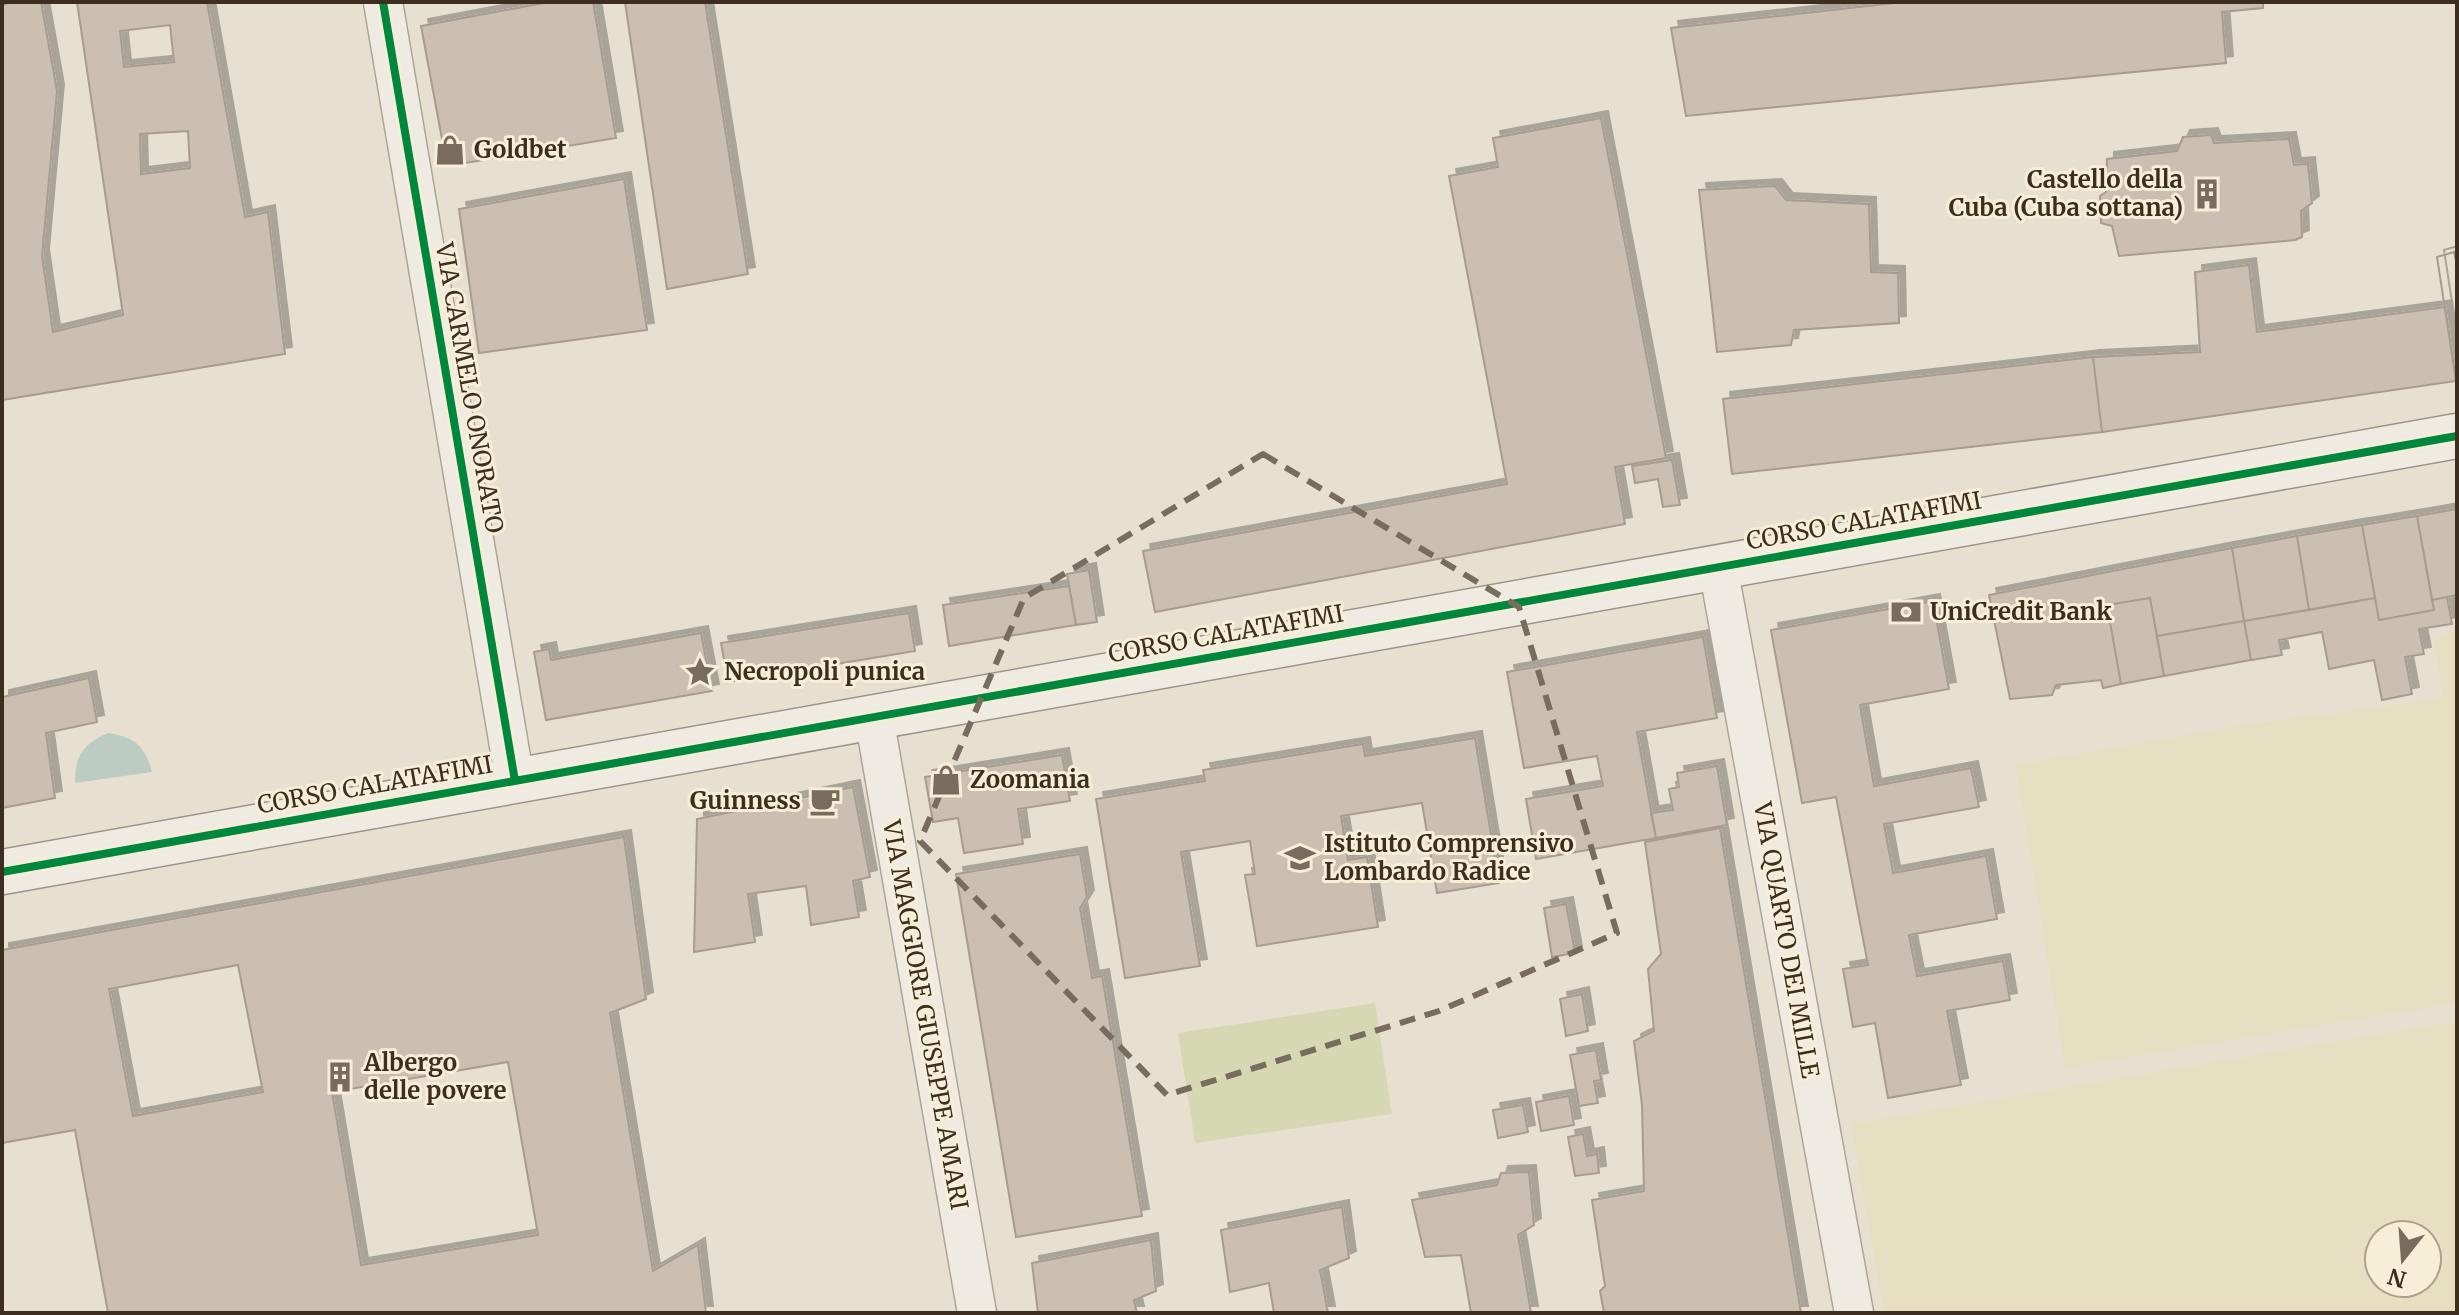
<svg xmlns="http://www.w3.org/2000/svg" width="2459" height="1315" font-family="Merriweather,serif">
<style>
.farmland{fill:#e6dfc2;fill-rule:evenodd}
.green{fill:#d6d7b3}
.water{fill:#bcccc2}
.building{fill:#cbbfb2;stroke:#a89c90;stroke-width:2;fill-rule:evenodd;filter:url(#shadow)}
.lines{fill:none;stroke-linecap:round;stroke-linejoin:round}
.minor-casing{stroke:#ada599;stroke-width:41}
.secondary-casing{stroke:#9c958a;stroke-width:47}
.minor{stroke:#efebe3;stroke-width:38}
.secondary{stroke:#efebe3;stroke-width:44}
.cycleway-casing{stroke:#f7eed8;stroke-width:13}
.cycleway{stroke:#00873e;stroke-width:8}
.marked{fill:none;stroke:#786c5e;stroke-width:6;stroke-dasharray:16 10;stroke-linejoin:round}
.labels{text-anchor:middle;stroke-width:6;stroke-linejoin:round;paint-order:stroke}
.poi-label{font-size:24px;font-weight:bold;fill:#3d2e20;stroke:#f7eed8;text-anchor:start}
.street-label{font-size:24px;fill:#3d2e20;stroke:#f7eed8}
</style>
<defs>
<filter id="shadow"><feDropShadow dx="7" dy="-7" stdDeviation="0" flood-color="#0004"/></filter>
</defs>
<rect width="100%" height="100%" fill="#e7e0d1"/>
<path class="farmland" d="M2457 627V1003L2065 1068 2016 765 2225 728 2443 698 2434 640Z
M2457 1021V1313H1884L1851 1124ZM2379 1235H2427V1283H2379Z"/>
<path class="green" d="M1375 1003 1392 1114 1195 1143 1178 1033Z"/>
<path class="water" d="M108 733C135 737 145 746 152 772L75 783C75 755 83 744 108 733Z"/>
<path class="building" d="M13 2H41L57 91 42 256 53 332 123 315 77 2H207L245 217 268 212 285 354 2 400V5ZM170 25 174 62 124 67 120 31ZM188 131 190 168 141 174 140 134Z
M549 2H593L616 138 447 166 421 26Z
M625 2H705L748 274 667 289Z
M1903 2H2263V8L2222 12 2226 63 1686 116 1671 28Z
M1601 118 1666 458 1615 467 1625 524 1155 612 1143 551 1507 484 1449 176 1498 167 1493 138Z
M2211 135 2214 143 2289 139 2294 165 2308 164 2312 203 2301 211 2302 237 2295 240 2119 256 2112 226 2101 223 2100 196 2106 192 2107 159 2177 151 2183 137Z
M624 179 647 330 479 353 459 209Z
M1775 186 1786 200 1869 204 1871 272 1898 273 1899 323 1794 330 1791 345 1717 352 1699 190Z
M2454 252 2457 265 2456 381 2437 257Z
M2454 252 2457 265 2456 381 2437 257Z
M2249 265 2257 332 2445 307 2456 381 2102 432 2093 357 2200 352 2195 272Z
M2093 357 2102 432 1732 474 1723 399Z
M1672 460 1680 505 1663 507 1658 479 1635 483 1632 466Z
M2457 509V595L2432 600 2417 516Z
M2417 516 2434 610 2379 620 2362 525Z
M2362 525 2375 598 2309 610 2297 536Z
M2297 536 2309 610 2244 621 2232 548Z
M2232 548 2244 621 2157 636 2150 598 2107 605 2121 684 2103 688 2101 680 2056 685 2052 695 2010 699 1989 595Z
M1089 570 1097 622 1076 625 1067 574Z
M1069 586 1076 625 949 646 943 605Z
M2447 597 2452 624 2419 629 2424 654 2405 657 2412 694 2382 700 2374 660 2329 669 2322 632 2279 640 2282 655 2251 660 2244 621 2375 598 2379 620 2434 610 2432 600Z
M2150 598 2164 676 2121 684 2107 605Z
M1933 601 1949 689 1860 705 1874 786 1971 768 1979 807 1884 824 1893 873 1986 856 1997 919 1909 935 1917 976 2003 961 2010 1000 1947 1011 1961 1085 1888 1098 1875 1023 1853 1027 1843 969 1868 965 1836 797 1802 803 1771 630Z
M909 613 915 651 728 682 721 643Z
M2244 621 2251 660 2164 676 2157 636Z
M701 633 712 691 546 720 534 652 549 649 551 660Z
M1703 637 1717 718 1637 732 1656 838 1536 859 1526 799 1603 786 1597 756 1524 768 1507 672Z
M89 678 97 722 46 733 55 798 2 808V697Z
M1475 738 1499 883 1437 893 1422 803 1341 816 1348 860 1367 857 1378 927 1257 946 1245 875 1255 874 1250 841 1181 852 1200 966 1125 978 1096 799 1205 781 1203 770 1363 744 1365 756Z
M1062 755 1070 801 1018 809 1023 844 964 853 958 818 933 822 925 777Z
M1717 766 1727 825 1656 838 1651 813 1673 810 1669 789 1679 787 1677 773Z
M853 787 870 877 853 881 859 917 811 925 806 886 748 894 755 942 694 952 697 819Z
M1720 828 1801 1313H1604L1600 1291 1605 1286 1592 1200 1644 1191 1642 1105 1634 1041 1654 1031 1648 969 1661 954 1645 842Z
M624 837 646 999 610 1013 653 1271 698 1245 706 1313H108L75 1130 2 1143V950ZM238 965 263 1092 133 1116 109 989ZM508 1062 538 1235 361 1265 332 1092Z
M1080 854 1087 897 1080 908 1092 978 1102 976 1142 1216 1016 1237 956 874Z
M1566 904 1575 953 1552 957 1544 908Z
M1582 994 1588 1031 1566 1036 1560 999Z
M1596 1050 1601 1080 1594 1081 1598 1103 1579 1106 1570 1055Z
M1569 1096 1574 1125 1541 1131 1536 1102Z
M1523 1105 1528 1132 1498 1138 1493 1110Z
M1583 1134 1587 1156 1597 1154 1599 1173 1575 1176 1568 1137Z
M1529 1172 1534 1225 1518 1235 1531 1313H1471L1461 1255 1425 1257 1412 1200 1497 1185 1501 1173Z
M1342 1207 1349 1258 1320 1270 1328 1313H1274L1269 1283 1230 1292 1221 1230Z
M1151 1240 1156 1291 1134 1300 1137 1313H1038L1032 1263Z"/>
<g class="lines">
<g class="minor-casing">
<path id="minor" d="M383 2 515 781
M1718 567 1854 1313
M874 717 977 1313"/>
</g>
<g class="secondary-casing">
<path id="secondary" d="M2 872 2457 436"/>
</g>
<use href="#minor" class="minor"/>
<use href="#secondary" class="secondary"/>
<g class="cycleway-casing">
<path id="cycleway" d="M383 2 515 781
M2 872 2457 436"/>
</g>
<use href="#cycleway" class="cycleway"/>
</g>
<path class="marked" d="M1263 454 1519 607 1617 933 1439 1011 1167 1095 920 841 1024 598Z"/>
<defs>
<g id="shop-bare" transform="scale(2.4)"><path d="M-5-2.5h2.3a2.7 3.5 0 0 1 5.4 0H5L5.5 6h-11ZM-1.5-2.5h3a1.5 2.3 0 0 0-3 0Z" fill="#786c5e" stroke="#f7eed8" stroke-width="2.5" paint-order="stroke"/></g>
<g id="building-bare" transform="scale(2.4)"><path d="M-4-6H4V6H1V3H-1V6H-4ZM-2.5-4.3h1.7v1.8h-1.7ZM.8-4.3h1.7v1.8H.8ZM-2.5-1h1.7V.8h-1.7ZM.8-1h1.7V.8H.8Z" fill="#786c5e" stroke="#f7eed8" stroke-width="2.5" paint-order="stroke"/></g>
<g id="bank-bare" transform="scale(2.4)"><path d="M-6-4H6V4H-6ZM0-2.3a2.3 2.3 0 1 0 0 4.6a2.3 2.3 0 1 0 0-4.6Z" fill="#786c5e" stroke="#f7eed8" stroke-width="2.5" paint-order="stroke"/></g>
<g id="sight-bare" transform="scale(2.4)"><path d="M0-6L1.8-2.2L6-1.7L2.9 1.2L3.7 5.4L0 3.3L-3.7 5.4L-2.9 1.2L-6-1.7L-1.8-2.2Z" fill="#786c5e" stroke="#f7eed8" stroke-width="2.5" paint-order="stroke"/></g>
<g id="cafe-bare" transform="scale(2.4)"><path d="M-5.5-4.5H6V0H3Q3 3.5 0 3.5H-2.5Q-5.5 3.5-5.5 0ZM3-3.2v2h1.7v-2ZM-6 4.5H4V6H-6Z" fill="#786c5e" stroke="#f7eed8" stroke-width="2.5" paint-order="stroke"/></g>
<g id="school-bare" transform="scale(2.4)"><path d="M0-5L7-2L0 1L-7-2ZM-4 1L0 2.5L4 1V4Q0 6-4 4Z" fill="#786c5e" stroke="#f7eed8" stroke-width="2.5" paint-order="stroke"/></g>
</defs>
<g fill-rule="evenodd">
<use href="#shop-bare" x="450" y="150"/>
<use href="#building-bare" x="2207" y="194"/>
<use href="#bank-bare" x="1906" y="612"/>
<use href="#sight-bare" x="700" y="672"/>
<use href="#shop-bare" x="946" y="780"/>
<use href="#cafe-bare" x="825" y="801"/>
<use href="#school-bare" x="1300" y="858"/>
<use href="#building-bare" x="340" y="1077"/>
</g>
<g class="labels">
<g class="poi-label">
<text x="474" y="158">Goldbet</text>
<text x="2183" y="188" text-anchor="end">Castello della<tspan x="2183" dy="28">Cuba (Cuba sottana)</tspan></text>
<text x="1930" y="620">UniCredit Bank</text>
<text x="724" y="680">Necropoli punica</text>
<text x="970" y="788">Zoomania</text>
<text x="801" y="809" text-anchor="end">Guinness</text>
<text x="1324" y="852">Istituto Comprensivo<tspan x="1324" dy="28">Lombardo Radice</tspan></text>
<text x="364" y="1071">Albergo<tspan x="364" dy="28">delle povere</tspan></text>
</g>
<g class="street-label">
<text transform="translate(469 388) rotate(80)" y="8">VIA CARMELO ONORATO</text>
<text transform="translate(1864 521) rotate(-10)" y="8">CORSO CALATAFIMI</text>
<text transform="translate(1226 634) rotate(-10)" y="8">CORSO CALATAFIMI</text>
<text transform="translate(375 785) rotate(-10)" y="8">CORSO CALATAFIMI</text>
<text transform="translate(1786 940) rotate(80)" y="8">VIA QUARTO DEI MILLE</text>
<text transform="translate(925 1015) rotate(80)" y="8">VIA MAGGIORE GIUSEPPE AMARI</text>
</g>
</g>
<rect width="2459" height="1315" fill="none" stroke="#3d2e20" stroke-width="8"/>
<g transform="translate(2403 1259) rotate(197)"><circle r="38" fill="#f7eed8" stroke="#ada18e" stroke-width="2"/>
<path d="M0-6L14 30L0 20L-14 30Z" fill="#786c5e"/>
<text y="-12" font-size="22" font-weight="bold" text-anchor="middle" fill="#3d2e20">N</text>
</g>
</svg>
